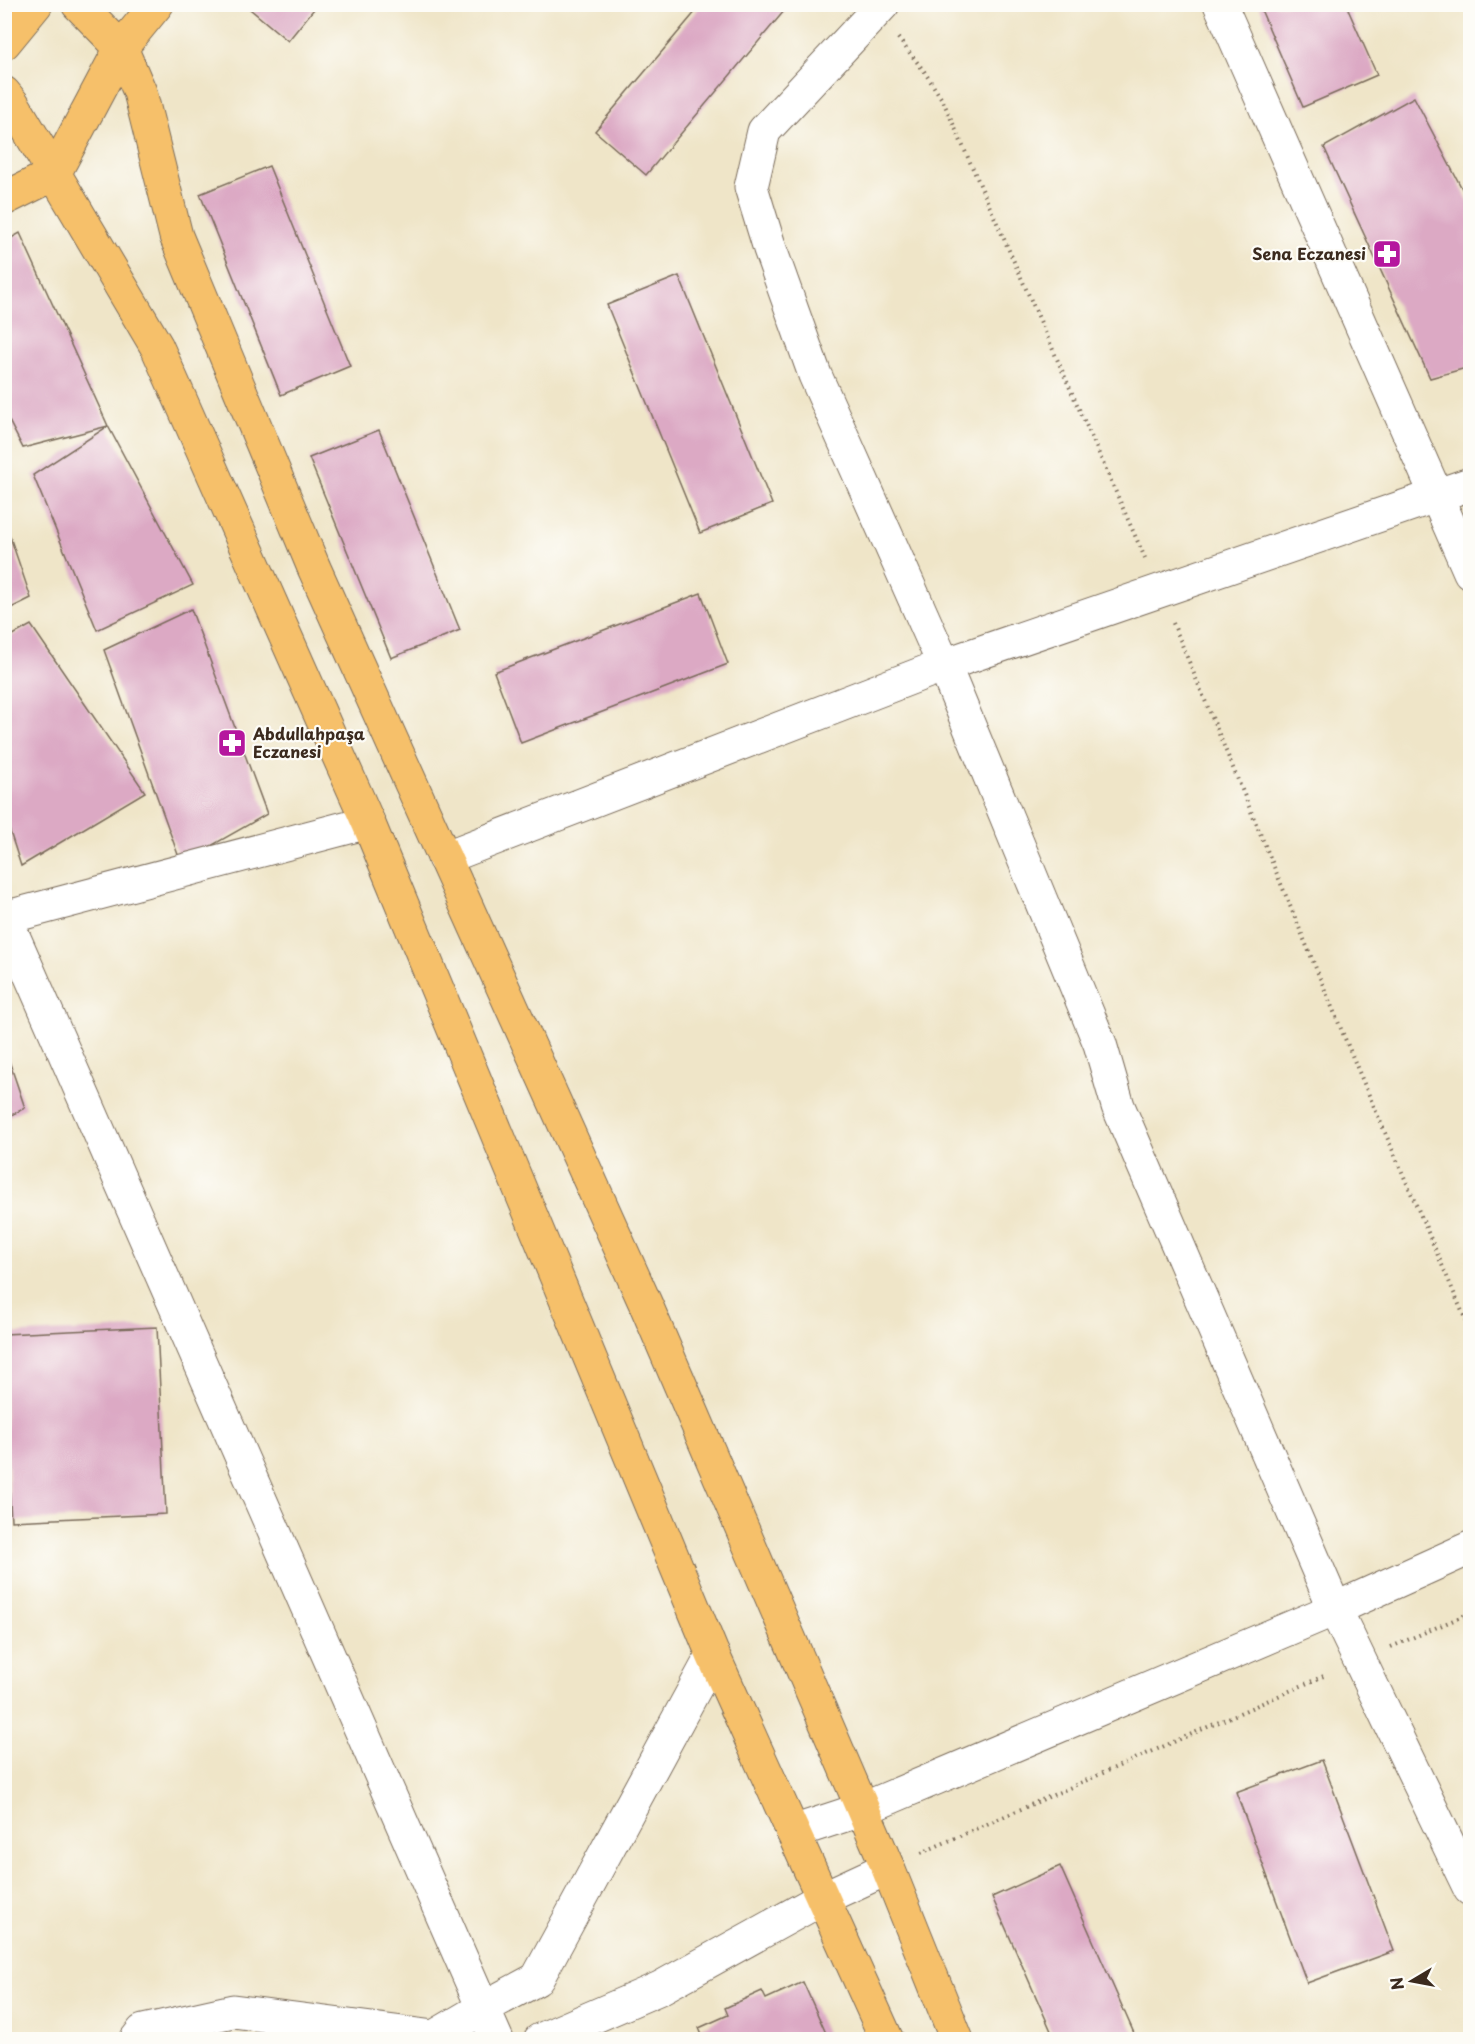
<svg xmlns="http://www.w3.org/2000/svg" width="1475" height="2044" font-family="'Playpen Sans',sans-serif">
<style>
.building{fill:#dca9c4}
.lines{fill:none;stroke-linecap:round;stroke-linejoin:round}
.minor-casing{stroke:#7a6b5a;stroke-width:35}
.major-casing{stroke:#7a6b5a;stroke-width:35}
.path{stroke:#7a6b5a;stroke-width:4;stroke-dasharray:1.5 4.5;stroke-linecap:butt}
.minor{stroke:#fff;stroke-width:33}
.major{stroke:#f6c06b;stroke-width:33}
.labels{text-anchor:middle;stroke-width:4.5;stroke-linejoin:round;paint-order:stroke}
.poi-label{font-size:16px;font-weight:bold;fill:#3b2a1e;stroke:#fdfcf7;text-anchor:end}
</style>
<rect width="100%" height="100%" fill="#fdfcf7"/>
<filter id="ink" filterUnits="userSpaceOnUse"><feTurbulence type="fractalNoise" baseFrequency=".0167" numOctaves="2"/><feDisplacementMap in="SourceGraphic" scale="12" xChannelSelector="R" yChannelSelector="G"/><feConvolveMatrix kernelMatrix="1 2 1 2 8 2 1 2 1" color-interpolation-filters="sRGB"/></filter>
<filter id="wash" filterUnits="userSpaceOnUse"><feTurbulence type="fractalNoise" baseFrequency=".008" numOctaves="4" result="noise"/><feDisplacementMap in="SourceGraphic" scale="24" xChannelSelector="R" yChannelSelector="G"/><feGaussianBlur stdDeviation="1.35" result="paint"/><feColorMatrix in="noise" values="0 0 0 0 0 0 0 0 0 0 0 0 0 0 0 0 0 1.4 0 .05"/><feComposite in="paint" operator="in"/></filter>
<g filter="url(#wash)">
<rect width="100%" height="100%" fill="#efe5c8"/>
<g id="blocks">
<path class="building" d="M244 4H318L288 41Z
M702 4H790L646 175 595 131Z
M1259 5H1346L1377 75 1303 107Z
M1414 97 1470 204V367L1430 378 1324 147Z
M269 166 350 366 281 395 200 194Z
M20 233 108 426 23 448 4 411V242Z
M679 276 772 504 700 533 607 305Z
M108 426 193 585 97 630 33 475Z
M379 430 460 630 391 658 309 458Z
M5 522 31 598 5 611Z
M701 593 728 664 521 743 494 672Z
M191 609 267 814 181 863 104 650Z
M31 625 145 792 21 866 4 813V640Z
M4 1046 25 1108 4 1119Z
M157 1327 166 1514 11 1521 4 1388V1334Z
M1322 1760 1394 1951 1307 1983 1236 1792Z
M1060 1866 1137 2040H1055L992 1897Z
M803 1982 829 2040H704L699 2028 728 2015 725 2008 762 1991 766 1999Z"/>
</g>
</g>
<g filter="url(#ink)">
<use href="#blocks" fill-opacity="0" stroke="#7a6b5a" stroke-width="1.5"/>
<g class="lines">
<g class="minor-casing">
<path id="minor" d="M883 4 764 131 751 187 770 249 815 375 944 665 1100 1044 1118 1106 1335 1609 1470 1889
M1220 4 1470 572
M444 858 944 665 1470 484
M4 915 497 2040
M4 918 368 822
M793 1832 863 1809 1335 1609 1470 1548
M136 2040 143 2031 233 2011 434 2037 483 2008 537 1979 713 1655
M540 2040 660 1988 823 1898 888 1868"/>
</g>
<g class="major-casing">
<path id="major" d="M78 4 121 48 140 92 176 236 314 568 646 1305 888 1868 957 2040
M4 43 36 4
M4 93 13 104 157 347 368 822 713 1655 887 2040
M54 174 121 48 157 4
M4 199 54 174"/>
</g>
<path class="path" d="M898 38 924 71 943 101 1145 558
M1173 623 1356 1065 1470 1330
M1391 1647 1470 1613
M921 1853 1326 1675"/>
<use href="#minor" class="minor"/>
<use href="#major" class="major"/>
</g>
</g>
<defs>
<g id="pharmacy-square" transform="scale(1.5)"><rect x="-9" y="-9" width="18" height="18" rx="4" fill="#b5179e" stroke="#fdfcf7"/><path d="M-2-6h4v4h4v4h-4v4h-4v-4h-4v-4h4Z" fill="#fff"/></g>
</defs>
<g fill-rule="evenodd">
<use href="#pharmacy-square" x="1387" y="254"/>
<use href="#pharmacy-square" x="232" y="743"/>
</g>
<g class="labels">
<g class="poi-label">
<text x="1366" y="260">Sena Eczanesi</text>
<text x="253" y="740" text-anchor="start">Abdullahpaşa<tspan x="253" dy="18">Eczanesi</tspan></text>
</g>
</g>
<rect width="1475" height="2044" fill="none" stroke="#fdfcf7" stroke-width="24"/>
<g transform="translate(1412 1981) rotate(260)" stroke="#fdfcf7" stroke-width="4.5" paint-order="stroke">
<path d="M0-4.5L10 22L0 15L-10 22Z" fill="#3b2a1e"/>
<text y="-9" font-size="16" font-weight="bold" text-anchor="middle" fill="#3b2a1e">N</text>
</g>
</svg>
